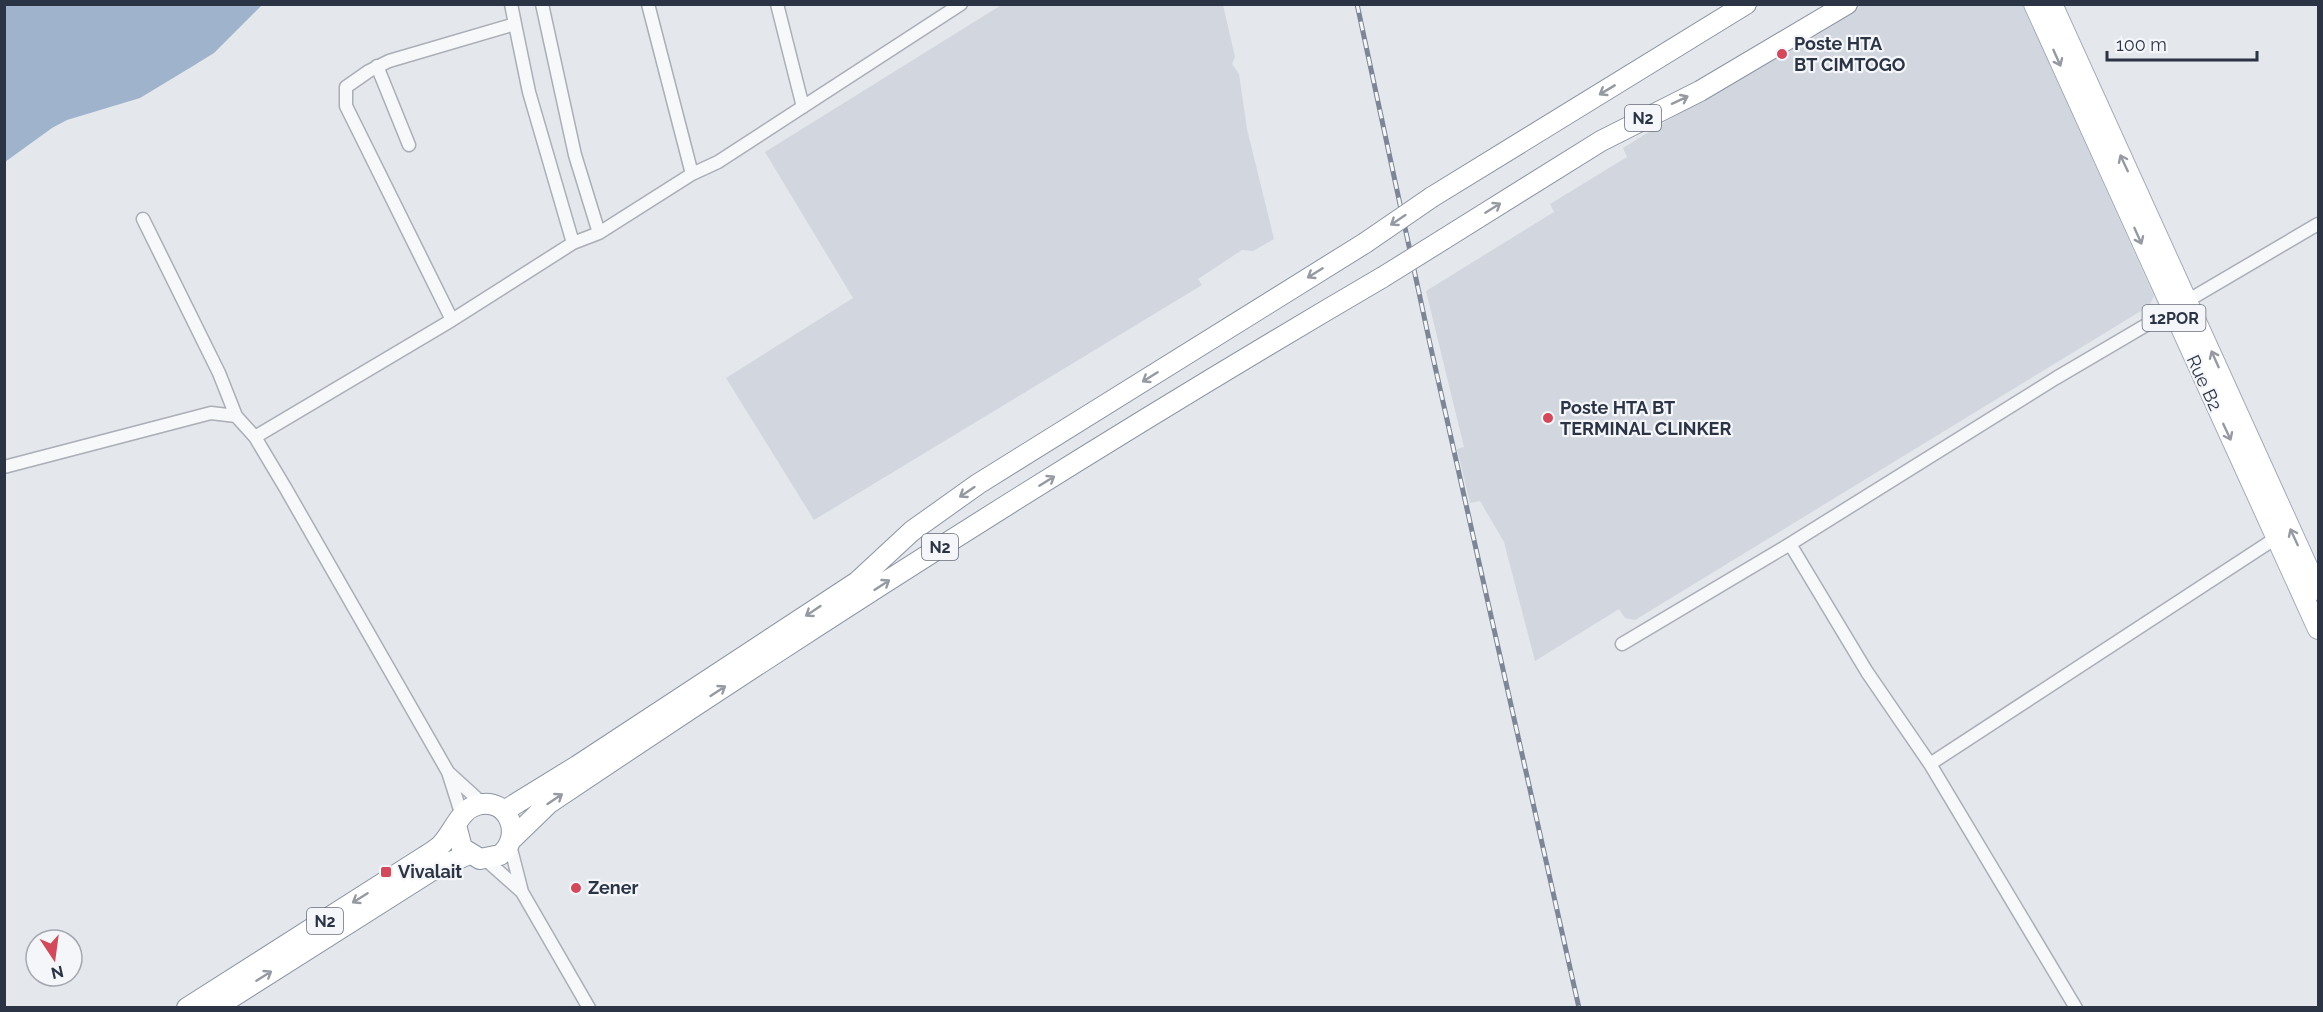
<svg xmlns="http://www.w3.org/2000/svg" width="2323" height="1012" font-family="Raleway,sans-serif">
<style>
.built{fill:#d2d6de}
.water{fill:#9fb4cc}
.lines{fill:none;stroke-linecap:round;stroke-linejoin:round}
.minor-casing{stroke:#a9aeb7;stroke-width:15}
.primary-casing{stroke:#a3abb8;stroke-width:22}
.trunk-casing{stroke:#8b94a3;stroke-width:22}
.minor{stroke:#f7f8fa;stroke-width:12}
.primary{stroke:#fff;stroke-width:20}
.trunk{stroke:#fff;stroke-width:20}
.rail-casing{stroke:#7d8696;stroke-width:5}
.rail{stroke:#f4f6f9;stroke-width:3;stroke-dasharray:9;stroke-linecap:butt}
.trunk-bridge-casing{stroke:#8b94a3;stroke-width:22;stroke-linecap:butt}
.trunk-bridge{stroke:#fff;stroke-width:20}
.oneway{stroke:#959aa2}
.poi-dot{fill:#d1495b;stroke:#f4f6f9;stroke-width:2}
.labels{text-anchor:middle;stroke-width:4.5;stroke-linejoin:round;paint-order:stroke}
.shield{fill:#f4f6f9;stroke:#676e7b;stroke-width:1.5}
.shield-label{font-size:16px;font-weight:bold;fill:#2b3445}
.poi-label{font-size:18px;font-weight:bold;fill:#2b3445;stroke:#f4f6f9;text-anchor:start}
.street-label{font-size:18px;fill:#2b3445;stroke:#f4f6f9}
</style>
<rect width="100%" height="100%" fill="#e4e7ec"/>
<path class="built" d="M1003 4 1223 5 1235 57 1232 64 1239 74 1247 129 1274 239 1253 251 1242 250 1198 279 1202 285 814 520 726 378 853 298 765 152Z
M2022 4 2154 296 2149 306 1635 620 1625 618 1619 609 1535 661 1504 542 1480 501 1470 503 1457 449 1464 447 1426 291 1554 212 1550 204 1627 157 1623 148 1854 5Z"/>
<path class="water" d="M5 4H262V5L214 53 193 66 140 98 67 120 52 128 5 162Z"/>
<g class="lines">
<g class="minor-casing">
<path id="minor" d="M542 4 575 155 599 233
M648 4 692 174
M777 4 803 107
M515 24 529 92 573 243
M377 66 409 145
M143 219 219 373 236 416
M452 320 346 106V87L369 71 389 61 515 24 511 4
M255 437 452 320 573 243 599 233 692 174 718 162 961 4
M4 467 211 413 236 416 255 437 286 489 448 772 462 816
M1790 544 1867 672 1930 764 2076 1008
M1622 644 1790 544 2056 378 2318 224
M1930 764 2276 538
M449 773 483 804
M510 845 522 892 589 1008
M486 860 522 892"/>
</g>
<g class="primary-casing">
<path id="primary" d="M2034 4 2318 629
M2052 4 2318 590"/>
</g>
<g class="trunk-casing">
<path id="trunk" d="M1432 197 1746 4
M1444 239 1601 141 1700 91 1847 4
M504 811 577 766 857 582 912 531 978 484 1365 243
M513 838 548 804C821 620 1099 443 1383 277
M187 1008 424 857C429 854 435 850 440 846 453 834 459 810 477 805 509 796 524 837 500 855L480 859 462 848 456 825
M215 1008 431 871 469 854"/>
</g>
<use href="#minor" class="minor"/>
<use href="#primary" class="primary"/>
<use href="#trunk" class="trunk"/>
<g class="rail-casing">
<path id="rail" d="M1357 4 1430 344 1579 1008"/>
</g>
<use href="#rail" class="rail"/>
<g class="trunk-bridge-casing">
<path id="trunk-bridge" d="M1365 243 1432 197
M1383 277 1444 239"/>
</g>
<use href="#trunk-bridge" class="trunk-bridge"/>
</g>
<defs><path id="oneway-shaft" d="M-6 0H5M1.5-3L5.5 0L1.5 3" fill="none" stroke-width="1.6" stroke-linecap="round" stroke-linejoin="round" transform="scale(1.5)"/></defs>
<g class="oneway">
<use href="#oneway-shaft" transform="translate(2057 58) rotate(66)"/>
<use href="#oneway-shaft" transform="translate(1607 90) rotate(149)"/>
<use href="#oneway-shaft" transform="translate(1680 100) rotate(-25)"/>
<use href="#oneway-shaft" transform="translate(2124 163) rotate(-115)"/>
<use href="#oneway-shaft" transform="translate(1493 208) rotate(-32)"/>
<use href="#oneway-shaft" transform="translate(1398 220) rotate(146)"/>
<use href="#oneway-shaft" transform="translate(2138 236) rotate(66)"/>
<use href="#oneway-shaft" transform="translate(1315 273) rotate(148)"/>
<use href="#oneway-shaft" transform="translate(2215 359) rotate(-114)"/>
<use href="#oneway-shaft" transform="translate(1150 377) rotate(148)"/>
<use href="#oneway-shaft" transform="translate(2227 432) rotate(65)"/>
<use href="#oneway-shaft" transform="translate(1047 481) rotate(-32)"/>
<use href="#oneway-shaft" transform="translate(967 492) rotate(146)"/>
<use href="#oneway-shaft" transform="translate(2294 537) rotate(-115)"/>
<use href="#oneway-shaft" transform="translate(882 585) rotate(-33)"/>
<use href="#oneway-shaft" transform="translate(813 611) rotate(146)"/>
<use href="#oneway-shaft" transform="translate(718 691) rotate(-33)"/>
<use href="#oneway-shaft" transform="translate(555 799) rotate(-34)"/>
<use href="#oneway-shaft" transform="translate(360 898) rotate(148)"/>
<use href="#oneway-shaft" transform="translate(264 976) rotate(-32)"/>
</g>
<g class="poi-dot">
<circle cx="1782" cy="54" r="6"/>
<circle cx="1548" cy="418" r="6"/>
<rect x="380" y="866" width="12" height="12" rx="3"/>
<circle cx="576" cy="888" r="6"/>
</g>
<g class="labels">
<g class="shield">
<rect x="1625" y="105" width="36" height="26" rx="4.5"/>
<rect x="2142.5" y="305" width="63" height="26" rx="4.5"/>
<rect x="922" y="534" width="36" height="26" rx="4.5"/>
<rect x="307" y="908" width="36" height="26" rx="4.5"/>
</g>
<g class="shield-label">
<text x="1643" y="124">N2</text>
<text x="2174" y="324">12POR</text>
<text x="940" y="553">N2</text>
<text x="325" y="927">N2</text>
</g>
<g class="poi-label">
<text x="1794" y="50">Poste HTA<tspan x="1794" dy="21">BT CIMTOGO</tspan></text>
<text x="1560" y="414">Poste HTA BT<tspan x="1560" dy="21">TERMINAL CLINKER</tspan></text>
<text x="398" y="878">Vivalait</text>
<text x="588" y="894">Zener</text>
</g>
<g class="street-label">
<text transform="translate(2204 383) rotate(65)" y="6">Rue B2</text>
</g>
</g>
<rect width="2323" height="1012" fill="none" stroke="#2b3445" stroke-width="12"/>
<g transform="translate(54 958) rotate(167)"><circle r="28" fill="#f4f6f9" stroke="#a4a8b1" stroke-width="1.5"/>
<path d="M0-4.5L10 22L0 15L-10 22Z" fill="#d1495b"/>
<text y="-9" font-size="16" font-weight="bold" text-anchor="middle" fill="#2b3445">N</text>
</g>
<path d="M2107 51v9h150v-9" fill="none" stroke="#2b3445" stroke-width="3"/>
<text x="2116" y="51" font-size="18" fill="#2b3445" stroke="#f4f6f9" stroke-width="4.5" paint-order="stroke">100 m</text>
</svg>
